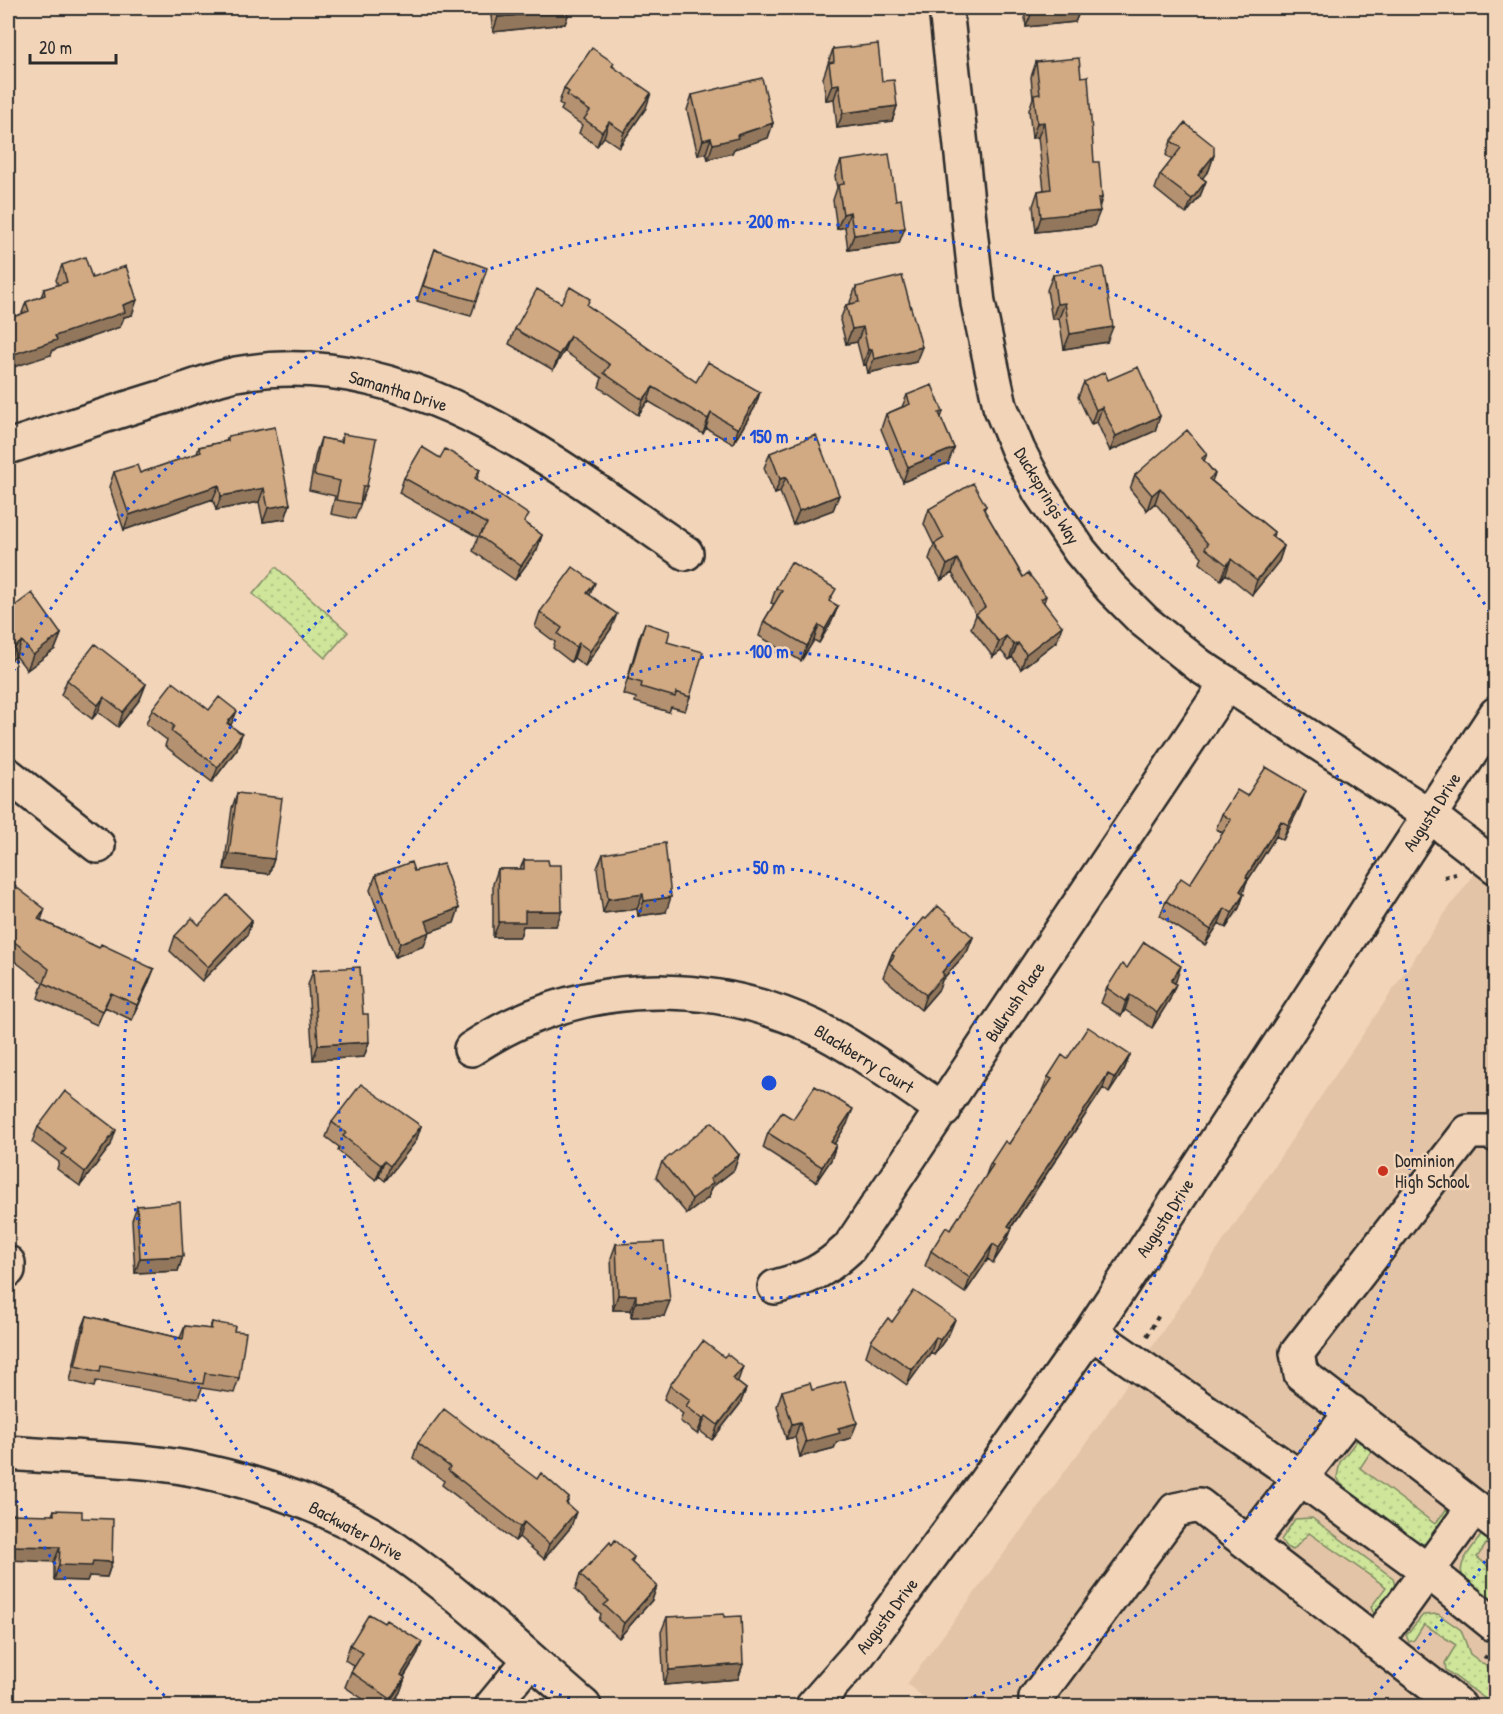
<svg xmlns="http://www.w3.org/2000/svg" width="1503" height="1714" font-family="'Patrick Hand',sans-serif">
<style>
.built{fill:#e4c4a6}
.green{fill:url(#green-dots);stroke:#7c8862;stroke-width:1.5}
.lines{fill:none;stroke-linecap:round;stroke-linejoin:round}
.minor-casing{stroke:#2b2b2b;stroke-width:38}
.path{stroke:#2b2b2b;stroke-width:4;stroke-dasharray:4.5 4.5;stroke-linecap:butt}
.minor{stroke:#f2d4b8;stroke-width:33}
.wall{fill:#b49271;stroke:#2b2b2b;stroke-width:1.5}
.shaded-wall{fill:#92775c;stroke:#2b2b2b;stroke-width:1.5}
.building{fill:#d1aa83;stroke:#2b2b2b;stroke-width:1.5}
.ring{fill:none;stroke:#1d4ed8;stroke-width:3;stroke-dasharray:3 6}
.poi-dot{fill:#c8321e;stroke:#f2d4b8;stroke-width:2}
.labels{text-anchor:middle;stroke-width:5;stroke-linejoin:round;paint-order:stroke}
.street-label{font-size:18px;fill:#2b2b2b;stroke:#f2d4b8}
.poi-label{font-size:18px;fill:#2b2b2b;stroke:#f2d4b8;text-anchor:start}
.centre{fill:#1d4ed8;stroke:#f2d4b8;stroke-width:3}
.ring-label{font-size:18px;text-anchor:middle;font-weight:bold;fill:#1d4ed8;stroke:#f2d4b8;stroke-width:5;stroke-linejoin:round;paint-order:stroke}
</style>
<defs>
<pattern id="green-dots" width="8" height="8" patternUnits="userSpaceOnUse" patternTransform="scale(1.5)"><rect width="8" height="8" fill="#cee59a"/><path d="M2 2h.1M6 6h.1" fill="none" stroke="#b1c585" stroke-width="1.8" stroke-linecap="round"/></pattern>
</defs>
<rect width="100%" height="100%" fill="#f2d4b8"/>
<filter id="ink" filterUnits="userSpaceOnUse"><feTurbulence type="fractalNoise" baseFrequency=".0167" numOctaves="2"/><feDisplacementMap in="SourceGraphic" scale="12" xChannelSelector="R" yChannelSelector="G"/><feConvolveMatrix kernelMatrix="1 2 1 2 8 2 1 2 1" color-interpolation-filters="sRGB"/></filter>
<g filter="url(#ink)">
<path class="built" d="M1495 847V1706H934L907 1684 1100 1424 1442 917Z"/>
<path class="green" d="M276 567 348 632 325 658 253 594Z
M1358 1439 1372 1450 1360 1468 1435 1524 1446 1510H1453L1431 1544 1415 1543 1341 1484 1337 1477 1340 1462Z
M1312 1518 1393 1578 1397 1594 1380 1614H1374L1371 1607 1386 1587 1309 1533 1293 1550 1286 1547 1281 1540 1295 1519Z
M1483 1533 1490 1539 1477 1557 1495 1572V1605C1455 1573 1450 1576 1483 1533Z
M1438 1614 1461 1630 1470 1654 1495 1673V1706L1446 1670 1445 1663 1456 1645 1424 1624 1414 1640 1409 1642 1406 1635 1423 1615Z"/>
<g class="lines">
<g class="minor-casing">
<path id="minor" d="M946 8 978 303 1000 406 1018 450 1040 492 1080 551 1111 588 1144 621 1200 666 1429 815 1496 867
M8 447C61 430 114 412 167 396 190 388 213 379 236 374 407 342 554 463 686 553
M8 775 98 846
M471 1049C485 1040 500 1031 515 1024 610 980 719 982 814 1027 859 1049 901 1082 944 1110
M1496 1135 1492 1132H1468L1297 1353 1301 1374 1496 1524
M8 1270V1263
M775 1287C809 1278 823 1272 849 1248L1227 683
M1091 1332 1302 1479 1428 1571 1496 1626
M8 1453C69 1458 133 1458 193 1469 263 1483 336 1509 395 1549 463 1596 522 1653 584 1706
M1249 1544 1459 1706
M1376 1642 1474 1507
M492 1706 530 1660
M813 1706 858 1655 981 1488 1091 1332 1496 714
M1036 1706V1698L1175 1510 1199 1505 1249 1544 1352 1412"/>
</g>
<path class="path" d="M1444 877 1456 874
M1147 1336 1159 1315
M1484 1656 1496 1665"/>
<use href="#minor" class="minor"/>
</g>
<path class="wall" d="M490 8H570L565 24 493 32Z
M1024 8H1081L1075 22 1026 27Z
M833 49 882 81 897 106 892 121 837 128 834 99 826 100 823 78Z
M1036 62 1094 162 1102 198 1094 226 1036 232 1033 206 1038 191 1044 190 1038 137 1032 138 1029 110 1033 98 1031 77Z
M613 66 646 108 619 147 604 137 597 146 579 133 582 125 561 110 563 106 559 103 564 88Z
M692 95 773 123 768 138 734 149 732 153 708 159 706 153 698 155 687 110Z
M1171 141 1214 155 1209 170 1202 178 1206 181 1200 196 1186 214 1155 189 1160 175 1172 160 1166 155Z
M841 161 896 200 899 243 848 250 845 227 837 229 833 200 837 188 835 176Z
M435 249 476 301 471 316 417 301Z
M62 265 92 278 132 315 124 317 120 327 53 350 51 355 22 313 26 302 41 297 44 289 58 285 56 280Z
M1053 275 1107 342 1064 349 1059 318 1052 319 1047 290Z
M856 287 916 362 868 373 866 364 863 365 857 342 846 344 840 320 846 305 851 304 850 302Z
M561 303 588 306 696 382 760 392 755 407 733 444 706 428 703 434 648 401 638 415 599 387 602 378 564 351 553 370 509 344 515 329Z
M1108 380 1160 416 1155 431 1110 451 1097 422 1091 424 1078 397 1084 382Z
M907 395 943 412 941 418 954 448 948 463 903 482 881 429 886 414 902 407Z
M343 434 367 486 355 519 331 514 335 496 309 490 316 453 321 438 340 442Z
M228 436 290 504 285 519 263 522 259 502 216 510 213 499 124 530 109 487 114 472 140 473 197 454 199 447 226 441Z
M770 453 839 495 833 510 793 525 780 492 775 494 764 468Z
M1207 454 1204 461 1215 474 1212 481 1274 532 1273 537 1284 546 1279 561 1252 595 1226 574 1221 580 1200 563 1202 557 1155 503 1147 510 1130 489 1135 475Z
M440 458 480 469 477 479 526 523 542 535 537 550 515 580 473 551 478 537 399 493 404 478Z
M986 506 984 510 1023 577 1046 596 1044 602 1057 641 1021 669 1012 657 1009 660 1001 651 993 657 971 628 976 615 952 573 941 580 929 559 934 545 924 524 929 509Z
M776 588 831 602 838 606 832 621 819 643 814 640 801 661 759 636 764 621 774 604 771 603Z
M590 595 611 629 585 666 574 658 571 662 553 648 555 642 535 627 540 612Z
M8 611 61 634 55 649 27 670 16 656 9 662 8 659Z
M645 623 667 642 690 697 685 711 671 707 669 712 635 702 636 698 623 694 639 638Z
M67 680 146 684 140 699 118 727 98 712 92 719 61 695Z
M152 709 231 726 237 749 212 782 165 746 167 740 146 724Z
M237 793 274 859 269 874 224 869 232 808Z
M1247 796 1300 806 1283 840 1276 836 1246 883 1243 893 1244 894 1239 908 1226 928 1219 923 1205 945 1160 916 1166 901 1190 884 1223 833 1216 829 1222 814Z
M603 854 666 912 638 916 637 909 603 913 597 868Z
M524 860 549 865 556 926H523L520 937H493V884L498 869H520Z
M414 871 459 908 454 923 429 932 424 946 395 957 370 890 376 875Z
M8 881 41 920 99 948 154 969 148 984 132 1020 105 1007 97 1025 38 998 43 983 8 956Z
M926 919 973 937 967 952 942 980 939 989 921 1010 883 977 892 954Z
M252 920 247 935 202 981 170 951 175 936 199 925Z
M1127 968 1176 981 1174 983 1170 999 1152 1028 1125 1010 1121 1016 1101 1003 1107 988Z
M313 970 369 1042 364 1057 313 1060 308 985Z
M1130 1055 1124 1070 1109 1093 1103 1088 1011 1228H1012L1006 1243 993 1263 988 1259 965 1293 925 1266 931 1251 950 1230 985 1178 990 1164 1009 1144 1043 1092 1042 1091 1048 1077 1067 1059Z
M793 1119 847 1124 834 1144 836 1145 831 1160 816 1182 763 1148 768 1133Z
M332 1122 421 1126 416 1141 385 1181 379 1176 376 1180 338 1151 339 1147 326 1137Z
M38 1127 111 1145 80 1186 57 1169 59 1162 32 1142Z
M739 1155 734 1170 711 1188 708 1198 687 1214 656 1177 662 1162Z
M137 1206 183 1256 178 1271 135 1273 132 1220Z
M616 1244 664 1316 631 1317V1310H613L611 1258Z
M87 1316 180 1338 185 1326 209 1329 212 1322 234 1331 239 1378 234 1393 202 1388 198 1399 96 1381 94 1387 70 1381 81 1331Z
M955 1319 949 1334 934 1355 931 1352 907 1385 866 1356 871 1341 892 1322Z
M737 1382 746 1389 740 1404 712 1440 700 1431 697 1434 680 1421 683 1414 664 1399 670 1385Z
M812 1390 851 1438 837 1442 834 1448 800 1457 795 1437 786 1439 777 1406 782 1391Z
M418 1443 537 1479 569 1498 567 1504 571 1527 544 1559 519 1537 515 1541 442 1485 444 1481 413 1458Z
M54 1510 82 1518 112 1562 107 1577 89 1576 87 1581 54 1580V1562L52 1515Z
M612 1545 634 1557 632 1563 657 1586 652 1600 619 1638 599 1620 601 1614 575 1590 580 1575Z
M667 1617H724L743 1664 738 1679 664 1685 661 1632Z
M384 1623 422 1642 416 1657 404 1677 405 1678 400 1692 391 1707H375L345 1687 351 1672 354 1666 345 1660 350 1645Z"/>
<path class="shaded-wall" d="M1081 8 1075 22 1026 27 1032 12Z
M570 10 565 24 493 32 498 17Z
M839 84 834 99 826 100 832 85Z
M651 93 646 108 619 147 624 132Z
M897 106 892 121 837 128 843 113Z
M609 122 604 137 597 146 602 132Z
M1044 122 1038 137 1032 138 1037 123Z
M773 123 768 138 734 149 732 153 708 159 713 144Z
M711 138 706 153 698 155 703 140Z
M1214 155 1209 170 1193 190 1198 175Z
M1206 181 1200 196 1186 214 1192 199Z
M1098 198H1102L1097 212 1100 211 1094 226 1036 232 1041 217Z
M850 212 845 227 837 229 843 214Z
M905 228 899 243 848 250 854 235Z
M137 300 132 315 124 317 120 327 53 350 51 355 8 369V356L55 336 123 305Z
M1065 303 1059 318 1052 319 1057 304Z
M863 327 857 342 846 344 852 329Z
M1113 327 1107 342 1064 349 1070 334Z
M570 336 564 351 553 370 559 355Z
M922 347 916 362 868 373 874 359Z
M872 349 866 364 863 365 868 350Z
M653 387 648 401 638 415 643 400Z
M760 392 755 407 733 444 738 429Z
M1102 407 1097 422 1091 424 1096 410Z
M711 413 706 428 703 434 708 419Z
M1160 416 1155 431 1110 451 1116 436Z
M954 448 948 463 903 482 908 467Z
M786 477 780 492 775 494 780 479Z
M219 485 213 499 124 530 129 515Z
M264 488 259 502 216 510 221 496Z
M1160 488 1155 503 1147 510 1152 495Z
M839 495 833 510 793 525 799 511Z
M290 504 285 519 263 522 268 508Z
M542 535 537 550 515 580 521 566Z
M1284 546 1279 561 1252 595 1257 580Z
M957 559 952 573 941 580 947 565Z
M1231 559 1226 574 1221 580 1227 565Z
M595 583 589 597 587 593Z
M838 606 832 621 819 643 825 629Z
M617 614 611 629 585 666 590 651Z
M819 625 814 640 801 661 807 646Z
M1062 626 1057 641 1021 669 1026 654Z
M61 634 55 649 27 670 33 655Z
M1006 636 1001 651 993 657 999 642Z
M22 641 16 656 9 662 15 647Z
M579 643 574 658 571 662 576 647Z
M1018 643 1012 657 1009 660 1014 645Z
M146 684 140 699 118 727 123 712Z
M104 697 98 712 92 719 98 705Z
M237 711 231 725 227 723Z
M242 734 237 749 212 782 218 767Z
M1306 791 1300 806 1283 840 1288 825Z
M1281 821 1276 836 1246 883 1243 893 1235 906 1246 877Z
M229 854 274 859 269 874 224 869Z
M643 894 637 909 603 913 608 899Z
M1244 894 1239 908 1226 928 1232 913Z
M671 897 666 912 638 916 644 901Z
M459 908 454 923 429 932 424 946 395 957 400 943 426 921Z
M1225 908 1219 923 1205 945 1211 930Z
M45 909 40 923 38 919Z
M525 911H562L556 926H523L520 937H493L499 922Z
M252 920 247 935 202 981 208 967Z
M973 937 967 952 942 980 939 989 921 1010 926 995 942 972Z
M1181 966 1176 981 1166 996 1171 981Z
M154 969 148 984 132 1020 137 1005Z
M1176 984 1170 999 1152 1028 1157 1013Z
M111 993 105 1007 97 1025 102 1011Z
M1130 995 1125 1010 1121 1016 1126 1001Z
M369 1042 364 1057 313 1060 318 1045Z
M1130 1055 1124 1070 1109 1093 1115 1078Z
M1108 1074 1103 1088 1002 1241 1008 1226Z
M853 1109 847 1124 826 1157 831 1142Z
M421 1126 416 1141 385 1181 390 1166Z
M116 1130 111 1145 80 1186 85 1172Z
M836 1145 831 1160 816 1182 822 1167Z
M739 1155 734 1170 711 1188 708 1198 687 1214 692 1199 710 1179Z
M384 1161 379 1176 376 1180 381 1165Z
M1012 1228 1006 1243 993 1263 999 1248Z
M993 1244 988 1259 965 1293 970 1278Z
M183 1256 178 1271 135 1273 140 1258Z
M618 1295H636L631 1310H613Z
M670 1301 664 1316 631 1317 636 1302Z
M955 1319 949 1334 934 1355 940 1340Z
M936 1337 931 1352 907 1385 912 1370Z
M743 1367 738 1381 728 1394 733 1379Z
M746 1389 740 1404 712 1440 718 1425Z
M706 1416 700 1431 697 1434 703 1419Z
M800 1422 795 1437 786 1439 792 1424Z
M857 1423 851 1438 837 1442 834 1448 800 1457 806 1442 838 1428Z
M576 1512 571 1527 544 1559 549 1544Z
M524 1522 519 1537 515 1541 520 1527Z
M13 1546 60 1547 54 1562 8 1560Z
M93 1561 112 1562 107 1577 89 1576 87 1581 54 1580 59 1565Z
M657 1586 652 1600 619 1638 624 1623Z
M422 1642 416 1657 395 1690 401 1675Z
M743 1664 738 1679 664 1685 669 1670Z
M405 1678 400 1692 391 1707H389L391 1699Z"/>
<path class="building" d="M497 8H570V10L498 17Z
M1031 8H1081L1032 12Z
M878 44 882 81 894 80 897 106 843 113 839 84 832 85 829 63 834 62 833 49Z
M592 48 614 63 612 66 651 93 624 132 609 122 602 132 584 119 590 111 567 95 569 92 564 88Z
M1079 58 1081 77 1088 76 1094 162H1099L1102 198H1098L1100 211 1041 217 1038 191 1051 189 1044 122 1037 123 1034 95 1040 94 1036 62Z
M762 78 773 123 737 135 738 138 713 144 711 138 703 140 692 95Z
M1185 123 1214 146V155L1198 175 1206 181 1192 199 1160 175 1181 148 1171 141Z
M889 154 896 200 901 199 905 228 854 235 850 212 843 214 838 185 844 184 841 161Z
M435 249 487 268 476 301 423 286Z
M85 257 92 278 126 266 137 300 123 305 125 312 55 336 57 340 8 356V319L29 311 26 302 45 295 44 289 67 282 62 265Z
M1103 267 1113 327 1070 334 1065 303 1057 304 1053 275Z
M902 276 922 347 874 359 872 349 868 350 863 327 852 329 846 305 859 302 856 287Z
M570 287 590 299 587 305 696 382 708 362 760 392 738 429 711 413 708 419 653 387 643 400 604 373 610 365 570 336 559 355 515 329 537 289 561 303Z
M1138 367 1160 416 1116 436 1102 407 1096 410 1084 382 1105 372 1108 380Z
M932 385 943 412 939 413 954 448 908 467 886 414 910 404 907 395Z
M275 427 290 504 268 508 264 488 221 496 219 485 129 515 114 472 137 465 140 473 201 452 199 447 228 441V436Z
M1187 430 1207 454 1202 458 1215 474 1209 479 1274 532 1271 536 1284 546 1257 580 1231 559 1227 565 1205 548 1208 544 1160 488 1152 495 1135 475Z
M343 434 376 439 367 486H363L360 504 336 500 340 481 314 475 321 438 342 442Z
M816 435 839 495 799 511 786 477 780 479 770 453Z
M422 447 440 458 445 449 480 469 475 478 529 515 524 522 542 535 521 566 479 536 487 524 404 478Z
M973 483 986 506 983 508 1023 577 1028 573 1046 596 1041 599 1062 626 1026 654 1018 643 1014 645 1006 636 999 642 976 614 985 607 957 559 947 565 934 544 944 538 929 509Z
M791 562 836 589 829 601 838 606 825 629 819 625 807 646 764 621 782 591 776 588Z
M573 567 595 583 587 593 617 614 590 651 579 643 576 647 558 634 562 628 540 612Z
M32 593 61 634 33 655 22 641 15 647 8 637V611Z
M645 623 670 631 667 642 703 652 690 697 676 692 675 697 641 687 642 683 628 679Z
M95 644 146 684 123 712 104 697 98 705 67 680Z
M173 682 209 710 219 697 237 711 227 723 242 734 218 767 171 731 174 726 152 709Z
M1266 767 1306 791 1288 825 1281 821 1246 877 1248 878 1240 891 1244 894 1232 913 1225 908 1211 930 1166 901 1181 878 1190 884 1231 820 1222 814 1237 790 1247 796Z
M237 793 282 798 274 859 229 854Z
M665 843 671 897 644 901 643 894 608 899 603 854Z
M524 860H548L549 865H561L562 911H525V922H499L498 869H524Z
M411 862 414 871 443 864 459 908 426 921 430 932 400 943 376 875Z
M8 881 45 909 38 919 99 948 101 944 154 969 137 1005 111 993 102 1011 44 983 49 969 8 937Z
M227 895 252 920 208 967 175 936 192 918 199 925Z
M938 906 973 937 942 972 944 975 926 995 889 963 894 956 892 954 924 918 926 919Z
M1144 942 1181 966 1171 981 1176 984 1157 1013 1130 995 1126 1001 1107 988 1122 964 1127 968Z
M360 967 363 1014H368L369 1042 318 1045 313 970Z
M1088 1027 1130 1055 1115 1078 1108 1074 1008 1226 1012 1228 999 1248 993 1244 970 1278 931 1251 946 1227 950 1230 993 1165 990 1164 1005 1141 1009 1144 1052 1079 1048 1077 1062 1055 1067 1059Z
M361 1084 421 1126 390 1166 384 1161 381 1165 343 1136 346 1133 332 1122Z
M815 1086 853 1109 831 1142 836 1145 822 1167 768 1133 782 1112 793 1119Z
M65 1091 116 1130 85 1172 62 1154 66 1149 38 1127Z
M712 1122 739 1155 710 1179 713 1183 692 1199 662 1162Z
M180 1202 183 1256 140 1258 137 1206Z
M664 1242 670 1301 636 1302V1295H618L616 1244Z
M914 1291 955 1319 940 1340 936 1337 912 1370 871 1341 888 1318 892 1322Z
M87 1316 183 1339 185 1326 211 1329 212 1322 235 1326 234 1331 246 1332 239 1378 205 1373 203 1384 101 1366 100 1372 75 1366Z
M703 1341 724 1357 727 1354 743 1367 733 1379 746 1389 718 1425 706 1416 703 1419 686 1406 690 1400 670 1385Z
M845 1381 857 1423 838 1428 840 1433 806 1442 800 1422 792 1424 782 1391 810 1383 812 1390Z
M444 1409 537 1479 541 1473 569 1498 566 1503 576 1512 549 1544 524 1522 520 1527 448 1470 450 1467 418 1443Z
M54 1510 82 1511V1518L113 1519 112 1562 93 1561 92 1566 59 1565 60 1547 13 1546 9 1563 8 1562V1514L54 1515Z
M615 1540 634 1557 630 1561 657 1586 624 1623 604 1605 609 1601 580 1575 610 1542 612 1545Z
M369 1614 384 1623 386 1620 422 1642 401 1675 405 1678 391 1699 351 1672 363 1653 350 1645Z
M724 1614V1617L741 1616 743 1664 669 1670 667 1617Z"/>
</g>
<g class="ring">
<circle cx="769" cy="1083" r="215"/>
<circle cx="769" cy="1083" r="431"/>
<path d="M596 1706A646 646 0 1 1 942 1706"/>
<path d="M1495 1546A861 861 0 0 1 1367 1702M171 1702A861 861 0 0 1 9 1487M9 679A861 861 0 0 1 1495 620"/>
</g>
<circle class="poi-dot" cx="1383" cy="1171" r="6"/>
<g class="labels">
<g class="street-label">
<text transform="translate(398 391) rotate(17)" y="6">Samantha Drive</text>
<text transform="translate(1047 496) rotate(59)" y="6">Ducksprings Way</text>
<text transform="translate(1432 812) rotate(-57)" y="6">Augusta Drive</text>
<text transform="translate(1015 1002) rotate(-56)" y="6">Bullrush Place</text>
<text transform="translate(864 1059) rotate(32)" y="6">Blackberry Court</text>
<text transform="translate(1165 1218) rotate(-57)" y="6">Augusta Drive</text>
<text transform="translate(356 1531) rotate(29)" y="6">Backwater Drive</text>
<text transform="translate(887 1616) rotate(-53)" y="6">Augusta Drive</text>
</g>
<g class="poi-label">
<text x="1395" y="1167">Dominion<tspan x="1395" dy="21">High School</tspan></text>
</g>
</g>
<circle cx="769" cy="1083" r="9" class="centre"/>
<g class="ring-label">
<text x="769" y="228">200 m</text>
<text x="769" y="443">150 m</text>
<text x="769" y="658">100 m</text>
<text x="769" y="874">50 m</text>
</g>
<rect width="1503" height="1714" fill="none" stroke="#f2d4b8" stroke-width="30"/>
<rect x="15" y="15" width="1473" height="1684" fill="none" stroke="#2b2b2b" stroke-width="2" filter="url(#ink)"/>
<path d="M30 54v9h86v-9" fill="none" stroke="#2b2b2b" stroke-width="3"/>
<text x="39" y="54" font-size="18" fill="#2b2b2b" stroke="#f2d4b8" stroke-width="4.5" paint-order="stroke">20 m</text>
</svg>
